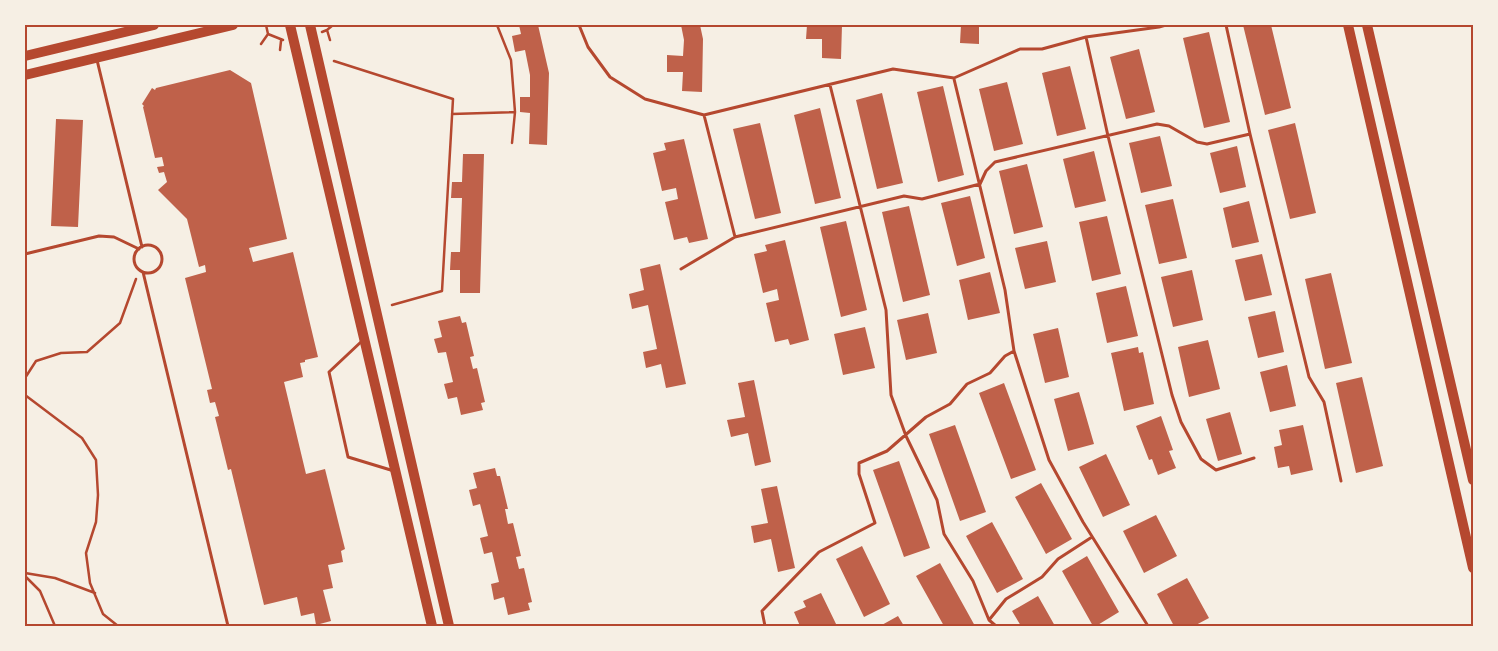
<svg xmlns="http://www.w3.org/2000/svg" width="1498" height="651" font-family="Inter,sans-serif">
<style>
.building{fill:#bf614a}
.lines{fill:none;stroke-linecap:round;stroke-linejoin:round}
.path{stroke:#b5482f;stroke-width:2.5}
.service{stroke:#b5482f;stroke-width:3}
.secondary{stroke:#b5482f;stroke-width:10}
.primary{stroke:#b5482f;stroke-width:10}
.neatline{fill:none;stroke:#b5482f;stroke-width:2}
</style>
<rect width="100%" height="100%" fill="#f6efe4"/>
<path class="building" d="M519 25H538L549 73 547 145 529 144 530 113 520 112V97H530V75L525 50 515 52 512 36 521 34Z
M681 25H700L703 39 702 92 682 91 683 72H667V55L683 56 684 40Z
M807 25H842L841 59 822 58V39H806Z
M961 25H979V44L960 43Z
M1243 25H1271L1291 108 1265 115Z
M1209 32 1230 122 1204 128 1183 38Z
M1139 49 1155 112 1126 119 1110 57Z
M1070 66 1086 129 1057 136 1042 73Z
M230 70 251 83 287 239 249 248 253 262 293 252 318 357 305 360V362L300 363 303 377 284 382 306 474 325 469 345 549 341 551 343 562 328 565 333 588 323 590 331 621 316 625 314 613 301 616 297 597 264 605 231 469 228 470 215 417 219 416 215 402 210 403 207 390 212 389 185 278 206 272 205 265 199 267 187 219 158 190 167 182 164 172 159 173 157 167 164 166 162 157 155 158 143 107 144 106 142 104 152 88 155 90 156 88Z
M1007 82 1023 144 994 151 979 89Z
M943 86 964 175 938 182 917 92Z
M882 93 903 183 877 189 856 100Z
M820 108 841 198 815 204 794 115Z
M56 119 83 120 78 227 51 226Z
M760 123 781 213 755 219 733 129Z
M1295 123 1316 213 1290 219 1268 130Z
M1160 136 1172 186 1141 193 1129 143Z
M684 139 708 239 689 243 687 237 674 240 665 202 678 199 676 188 662 191 653 153 666 150 664 143Z
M1237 146 1246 187 1220 193 1210 153Z
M1094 151 1106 201 1075 208 1063 159Z
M463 154H484L480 293H460V270H450L451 252H460L462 198H451L452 182H462Z
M1027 164 1043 227 1014 234 999 171Z
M970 196 985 258 957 266 941 203Z
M1173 199 1187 258 1159 264 1145 205Z
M1249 201 1259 242 1232 248 1223 208Z
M909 206 930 295 903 302 882 212Z
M1107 216 1121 274 1092 281 1079 222Z
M846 221 867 310 841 317 820 227Z
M785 240 809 340 790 345 788 339 775 342 766 303 779 300 777 289 763 293 754 254 767 251 765 245Z
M1047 241 1056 282 1025 289 1015 248Z
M1262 254 1272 295 1245 301 1235 260Z
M660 264 686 384 666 388 661 364 646 368 643 352 657 349 648 305 632 309 629 294 644 290 640 269Z
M1192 270 1203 320 1173 327 1161 277Z
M990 272 1000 313 968 320 959 280Z
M1331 273 1352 363 1325 369 1305 279Z
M1126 286 1138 336 1107 343 1096 293Z
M1275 311 1284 352 1258 358 1248 317Z
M928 313 937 353 906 360 897 320Z
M460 316 462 323 466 322 474 356 470 357 473 369 477 368 485 402 481 403 483 410 461 415 457 397 448 399 444 384 453 382 446 352 438 353 434 339 442 337 438 321Z
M865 327 875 368 843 375 834 334Z
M1058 328 1069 377 1045 383 1033 334Z
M1208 340 1220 389 1189 397 1178 347Z
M1138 347 1139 353 1143 352 1154 404 1124 411 1111 353Z
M1287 365 1296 406 1270 412 1260 372Z
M1362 377 1383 466 1356 473 1336 383Z
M754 380 771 462 755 466 748 433 731 437 727 420 745 417 738 383Z
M1004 383 1036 470 1011 479 979 393Z
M1079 392 1094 444 1068 451 1054 399Z
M1230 412 1242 454 1218 461 1206 419Z
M1161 416 1173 450 1169 451 1176 468 1158 475 1152 459 1149 460 1136 426Z
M955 425 986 512 960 521 929 434Z
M1303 425 1313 470 1291 475 1289 466 1278 468 1274 447 1282 445 1279 430Z
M1106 454 1130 505 1103 517 1079 467Z
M899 461 930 548 904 557 873 470Z
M495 468 497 476H500L508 509H505L508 524 513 523 521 556 516 557 519 569 524 568 532 602 528 603 530 610 508 615 504 597 494 600 491 584 499 582 492 552 484 554 480 538 488 536 480 504 473 506 469 490 477 488 473 473Z
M1041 483 1072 539 1046 554 1015 497Z
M777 486 795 568 778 572 771 539 754 543 751 526 768 523 761 489Z
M1156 515 1177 556 1144 573 1123 531Z
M992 522 1023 579 997 593 966 536Z
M862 546 890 604 864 617 836 559Z
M1087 556 1119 612 1096 626H1093L1062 571Z
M940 563 975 626H944L916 576Z
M1187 578 1209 618 1194 626H1174L1157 594Z
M821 593 837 626H800L794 612 806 607 803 601Z
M1038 596 1055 626H1021L1012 611Z
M898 616 904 626H880Z"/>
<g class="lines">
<path class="path" d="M266 25 268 34
M497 25 511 60 515 112 512 143
M327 30 330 40
M322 32 327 30 333 25
M268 34 283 40
M261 44 268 34
M280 50 281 41
M334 61 453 99 442 291 392 305
M452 114 515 112
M25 378 36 361 61 353 87 352 120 323 136 279
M25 395 82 438 96 460 98 495 96 522 86 553 90 583 103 614 118 626
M25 573 55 578 95 593
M25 576 40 591 55 626"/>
<path class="service" d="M579 25 588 47 610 77 645 99 704 115 893 69 954 78 1020 49H1042L1086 37 1159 27 1166 25
M1226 25 1250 134 1309 377 1324 402 1341 481
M1086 37 1108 136 1172 395 1181 422 1201 459 1216 470 1254 458
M97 60 142 247
M954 79 1005 290 1014 351 1049 460 1083 522 1148 626
M830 85 886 310 891 395 906 436 937 500 944 534 973 581 989 620 996 626
M704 115 735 237
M134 259a14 14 0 1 1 28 0a14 14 0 1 1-28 0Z
M25 254 99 236 114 237 139 249
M681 269 735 237 904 196 922 199 980 184 986 171 995 162 1157 124 1169 126 1197 142 1207 144 1250 134
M143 272 228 626
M362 341 329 372 348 457 394 471
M989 620 1006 599 1042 577 1058 559 1092 537
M765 626 762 611 819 552 875 523 859 474V463L887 451 926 417 950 404 967 384 990 373 1005 356 1014 351"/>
<path class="secondary" d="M290 25 432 626
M310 25 449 626
M25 56 154 25
M25 75 233 25"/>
<path class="primary" d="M1348 25 1473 568
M1367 25 1473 480"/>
</g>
<rect width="1498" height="651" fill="none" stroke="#f6efe4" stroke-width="52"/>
<rect x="26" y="26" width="1446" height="599" class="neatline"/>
</svg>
